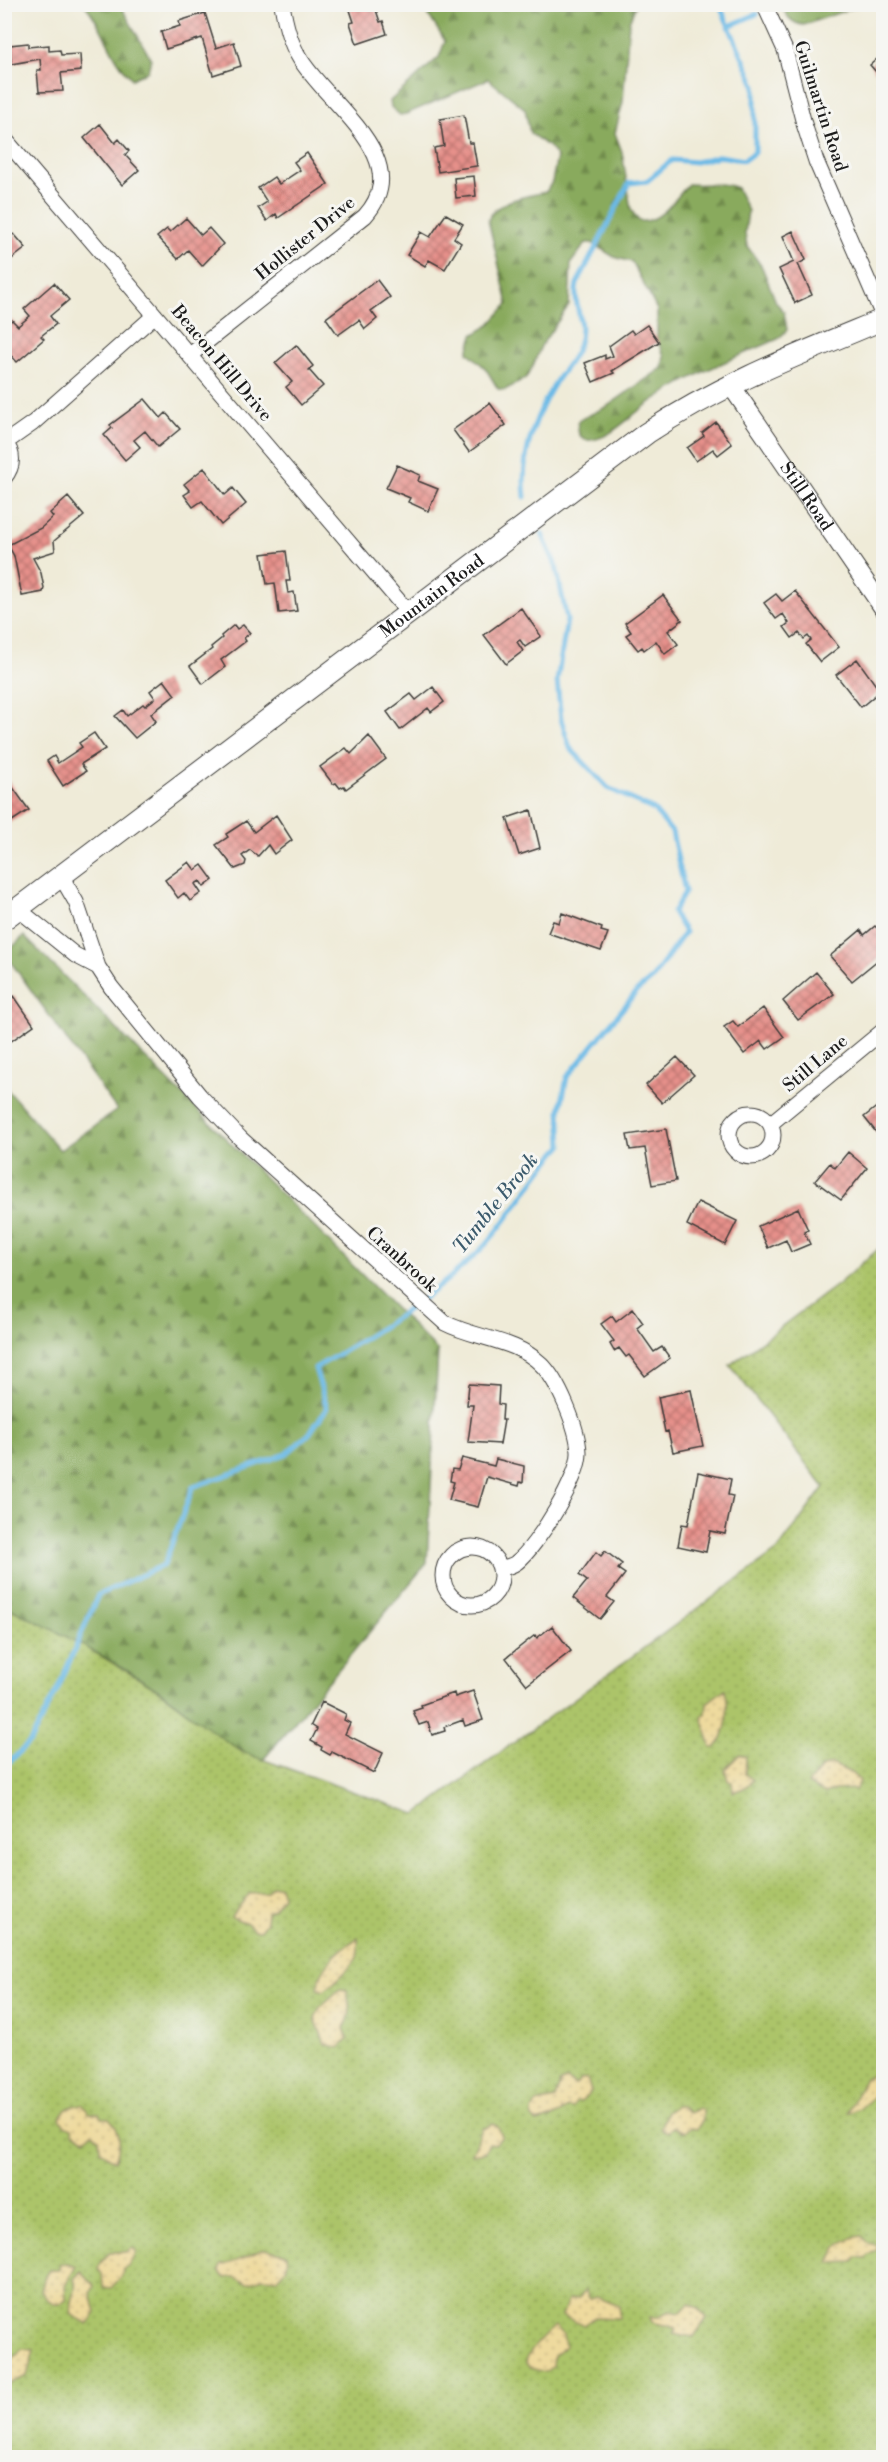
<svg xmlns="http://www.w3.org/2000/svg" width="888" height="2462" font-family="'Libre Bodoni',serif">
<style>
.grass{fill:url(#grass-dots);stroke:#647042;stroke-width:1.5}
.forest{fill:url(#forest-firs);stroke:#52633c;stroke-width:1.5}
.sand{fill:url(#sand-dots);stroke:#857b5d;stroke-width:1.5}
.lines{fill:none;stroke-linecap:round;stroke-linejoin:round}
.stream{stroke:#6cbae6;stroke-width:5}
.building{fill:url(#building-cross-hatch)}
.minor-casing{stroke:#3c3b38;stroke-width:17}
.tertiary-casing{stroke:#3c3b38;stroke-width:20}
.secondary-casing{stroke:#3c3b38;stroke-width:23}
.minor{stroke:#fff;stroke-width:15}
.tertiary{stroke:#fff;stroke-width:18}
.secondary{stroke:#fff;stroke-width:21}
.labels{text-anchor:middle;stroke-width:6;stroke-linejoin:round;paint-order:stroke}
.street-label{font-size:18px;fill:#1c1c1c;stroke:#f6f6f2}
.water-label{font-size:20px;font-style:italic;fill:#3c5b6d;stroke:#f6f6f2}
</style>
<defs>
<pattern id="grass-dots" width="8" height="8" patternUnits="userSpaceOnUse" patternTransform="scale(1.5)"><rect width="8" height="8" fill="#acc469"/><path d="M2 2h.1M6 6h.1" fill="none" stroke="#93a85a" stroke-width="1.8" stroke-linecap="round"/></pattern>
<pattern id="forest-firs" width="22" height="20" patternUnits="userSpaceOnUse" patternTransform="scale(1.5)"><rect width="22" height="20" fill="#89aa5d"/><path d="M5 1l3.5 6h-7zM16 11l3.5 6h-7z" fill="#6f8a4c"/></pattern>
<pattern id="sand-dots" width="8" height="8" patternUnits="userSpaceOnUse" patternTransform="scale(1.5)"><rect width="8" height="8" fill="#eeda9e"/><path d="M2 2h.1M6 6h.1" fill="none" stroke="#ccba88" stroke-width="1.8" stroke-linecap="round"/></pattern>
<pattern id="building-cross-hatch" width="8" height="8" patternUnits="userSpaceOnUse" patternTransform="scale(1.5)"><rect width="8" height="8" fill="#e6908a"/><path d="M0 0l8 8M0 8l8-8" fill="none" stroke="#ba7570"/></pattern>
</defs>
<rect width="100%" height="100%" fill="#f6f6f2"/>
<filter id="ink" filterUnits="userSpaceOnUse"><feTurbulence type="fractalNoise" baseFrequency=".0167" numOctaves="2"/><feDisplacementMap in="SourceGraphic" scale="12" xChannelSelector="R" yChannelSelector="G"/><feConvolveMatrix kernelMatrix="1 2 1 2 8 2 1 2 1" color-interpolation-filters="sRGB"/></filter>
<filter id="wash" filterUnits="userSpaceOnUse"><feTurbulence type="fractalNoise" baseFrequency=".008" numOctaves="4" result="noise"/><feDisplacementMap in="SourceGraphic" scale="24" xChannelSelector="R" yChannelSelector="G"/><feGaussianBlur stdDeviation="1.35" result="paint"/><feColorMatrix in="noise" values="0 0 0 0 0 0 0 0 0 0 0 0 0 0 0 0 0 1.4 0 .05"/><feComposite in="paint" operator="in"/></filter>
<g filter="url(#wash)">
<rect width="100%" height="100%" fill="#efebd8"/>
<path class="grass" d="M883 1245V2457H5V1606L64 1634 153 1687 242 1752 416 1814 778 1550 824 1487 730 1365 838 1284Z"/>
<path class="forest" d="M85 5H120L151 59 148 71 132 79C110 57 105 28 85 5Z
M422 5H636L629 22 623 102 615 133 622 152 631 210 639 221C660 224 676 198 688 184 705 186 721 181 737 188L748 211 745 233 747 246 762 267 776 302 784 312 787 330 778 339C730 360 682 378 641 409 625 421 606 442 585 440 578 435 576 428 579 420L606 407 662 368 664 356 657 340V310L632 262 614 257 592 243H586L571 263 569 305 541 346 533 366 526 378 505 390 498 389 486 369 468 352 473 335 488 326 508 304 488 220C496 200 527 196 546 192L552 182 557 157 549 147 530 133 525 109 488 79 406 114 400 115 391 107 390 101 439 57 445 41Z
M781 5H861L804 25C791 24 786 15 781 5Z
M24 936 438 1351 427 1563 263 1760C222 1745 190 1711 153 1687 106 1656 55 1630 5 1606V1087L60 1150 117 1110 5 954Z"/>
<path class="sand" d="M725 1689C729 1705 729 1735 715 1748H711L702 1717 706 1714 707 1703Z
M740 1754 746 1757 745 1774 753 1780 744 1788 733 1792 732 1782 728 1781 725 1769Z
M832 1764 851 1773 860 1781 856 1789 835 1790 825 1794 808 1784 821 1768Z
M272 1886H280L283 1896 274 1909 267 1912 266 1922 260 1930H254L247 1923 231 1917C235 1908 244 1903 249 1894L266 1893Z
M358 1938C358 1944 359 1952 357 1957 354 1965 332 1985 324 1991L317 1989C320 1967 339 1949 358 1938Z
M340 1989 347 1990C349 2006 353 2013 344 2028L348 2039 339 2048 325 2044 315 2018 320 2007Z
M883 2073V2096L877 2090C874 2099 857 2112 848 2112L865 2078Z
M587 2078 591 2092 581 2102 577 2101 572 2108 568 2107C558 2116 550 2119 537 2122L532 2118V2111L536 2103 555 2099 560 2082 567 2080 576 2085 580 2080Z
M82 2104 89 2113H99L101 2118H109C122 2132 121 2144 115 2161L100 2150 99 2138 92 2133 85 2139 73 2133 72 2128 64 2125 60 2118C64 2108 72 2106 82 2104Z
M676 2106H681L689 2113 699 2108 703 2111V2119L697 2129 690 2128 684 2132 673 2127 667 2132 660 2128 667 2112Z
M493 2124 498 2127 502 2137 494 2144 489 2143 485 2152 472 2154 482 2129Z
M862 2236 867 2243 878 2245 876 2250 865 2258 857 2257 853 2262 829 2263C835 2247 845 2237 862 2236Z
M132 2248 137 2251 128 2267 123 2269 122 2276 111 2288 103 2287 102 2274 98 2269C100 2261 106 2259 109 2252H126Z
M264 2249 287 2254C289 2265 286 2272 277 2279L263 2278 247 2283 235 2277 225 2278 219 2271 221 2265C236 2264 250 2254 264 2249Z
M67 2263 76 2266 65 2286 66 2300 60 2304C50 2303 46 2299 41 2291L45 2276 49 2270H59L60 2264Z
M81 2271 94 2286 91 2293 96 2313 88 2324 72 2315C68 2302 79 2291 74 2279Z
M585 2290 590 2299 597 2297 619 2306V2318L595 2317 583 2325 562 2316 568 2300 579 2298Z
M689 2304 698 2308 707 2318 693 2338 673 2334 676 2328 652 2322 650 2317H660L670 2311 680 2313Z
M555 2326 563 2334 565 2346 554 2356 553 2366 545 2372 530 2368 526 2363C528 2351 546 2334 555 2326Z
M22 2349 34 2350 27 2376 5 2386V2369Z"/>
<g class="lines">
<path class="stream" d="M729 26 757 14
M525 497C520 454 536 413 558 378 565 368 574 358 578 346 587 321 572 307 577 284L629 183 647 181 672 160 696 162 719 156 744 160 755 152V85L719 4
M4 1767 30 1742 59 1686 98 1595 164 1565 193 1487 286 1454 309 1434 327 1408 315 1368C376 1332 436 1296 486 1244 514 1214 533 1176 562 1146L560 1111 567 1077 638 990 652 979 685 932 673 912 685 892 672 832 654 810 608 788 570 748 561 719 557 681 567 620 556 566 542 534"/>
</g>
<g id="blocks">
<path class="building" d="M348 4H374L380 22 383 21 387 34 357 44 350 23 354 22Z
M205 13 216 48 234 42 241 66 213 75 202 38 166 49 161 32 180 26 179 21Z
M28 43V47L49 45V51L60 50 61 55 80 54 81 71 61 73 63 91 39 92 37 70H41L40 59 11 64 10 45Z
M884 53V81L870 65Z
M464 115 469 143H473L477 166 438 172 434 148 444 146 440 119Z
M100 124 115 143 119 139 129 151 125 155 139 170 122 185 84 138Z
M307 153 328 184 278 218 276 214 267 221 258 208 267 202 258 188 274 177 279 184 300 170 294 162Z
M474 176 476 196 456 198 454 178Z
M446 214 463 224 454 238 461 243 445 269 429 260 425 266 407 255 421 232 430 237Z
M186 218 201 235 209 228 223 244 202 266 188 250 178 259 157 237 167 229 170 232Z
M793 231 806 260 798 264 812 295 795 303 779 269 794 262 783 236Z
M14 234 26 248 4 265V236L7 239Z
M377 280 390 297 371 311 377 319 365 329 359 320 338 335 326 318Z
M54 283 69 300 50 316 56 324 41 336 44 339 17 362 4 348V326L12 320 18 326 30 316 24 309Z
M647 325 659 342 612 371 614 373 593 382 585 363 605 355V359L613 356 609 346 631 330 634 334Z
M296 345 313 366 309 370 323 386 301 405 286 387 292 382 275 363Z
M145 399 161 418 166 413 180 429 158 447 145 431 134 440 140 447 125 460 104 435 112 428 110 425Z
M490 403 506 425 469 452 453 430Z
M716 422 732 444 718 455 713 449 696 461 687 448 704 436 702 433Z
M397 465 420 475 418 481 438 489 428 511 408 502 410 498 386 488Z
M204 468 225 495 233 488 246 504 221 525 202 501 193 507 184 495 190 491 184 484Z
M68 497 84 516 54 541 55 551 33 558 41 573 44 588 43 592 22 596 14 556 8 545 41 528 53 517 50 513Z
M286 551 290 581H286L288 593 294 592 297 611 279 613 275 583 267 584 262 554Z
M795 591 839 647 820 662 806 644 811 640 808 636 804 639 799 633 792 638 784 627 789 623 783 614 776 619 764 603 776 594 782 601Z
M663 595 682 620 668 631 678 644 665 654 656 641 644 650 642 647 638 650 626 635 631 632 625 623Z
M521 608 541 636 525 647 520 640 517 642 523 651 506 664 484 635Z
M234 625 237 629 243 625 250 633 244 638 246 641 221 660 225 667 203 684 190 666 212 649 211 647 222 638 221 636Z
M857 659 880 691 861 707 836 675Z
M164 680 175 695 151 714 156 721 135 738 115 716 123 710 127 716 143 704 145 706 155 698 150 691Z
M433 687 444 702 431 712 428 708 400 730 387 712 411 694 416 700Z
M94 733 105 749 81 764 86 771 63 786 47 761 54 756 58 763 82 747 79 743Z
M369 736 386 759 346 789 344 786 340 788 336 783 333 784 320 767 346 748 351 754Z
M9 782 29 810 6 825 4 785Z
M531 810 540 848 519 855 507 818Z
M276 815 292 840 274 854 268 845 258 856 250 850 242 856 246 861 245 865 235 869 216 845 228 837 226 834 246 821 254 832Z
M189 862 195 870 202 865 213 880 204 887 200 881 195 884 201 893 190 901 184 893 178 898 165 880Z
M562 913 602 928 601 931 608 933 601 951 548 933 553 921 559 923Z
M875 926 884 935V955L852 981 830 956 861 930 864 935Z
M816 972 834 994 798 1020 783 1001Z
M14 996 34 1025 4 1046V1003Z
M763 1008 784 1037 767 1049 761 1041 744 1054 724 1027 733 1021 738 1027Z
M677 1057 694 1075 662 1103 646 1085Z
M884 1101V1142L864 1117Z
M666 1129 676 1181 652 1185 645 1148 630 1150 627 1135Z
M848 1152 867 1168 841 1200 815 1181 830 1163 835 1168Z
M698 1202 737 1221 725 1245 687 1225Z
M798 1208 808 1230 804 1232 810 1244 791 1252 786 1240 768 1248 758 1226Z
M633 1309 643 1323 637 1328 654 1352 662 1347 670 1358 645 1376 629 1355 626 1357 619 1348 614 1351 610 1344 614 1341 601 1324 612 1316 616 1322Z
M469 1384 499 1386 498 1404 503 1405 502 1420H504L500 1444 468 1442 473 1405H467Z
M691 1390 703 1446 673 1452 668 1431 665 1432 658 1397Z
M462 1458 494 1466 496 1459 524 1466 523 1483 520 1482 519 1486 487 1477 478 1507 449 1500 454 1482 450 1481 452 1469 458 1470Z
M698 1472 731 1479 728 1495 733 1496 725 1534 710 1531 706 1552 678 1546 682 1524 688 1525Z
M605 1551 622 1564 618 1569 625 1574 607 1597 614 1602 600 1619 573 1598 587 1581 579 1575 596 1552 601 1556Z
M552 1626 571 1651 527 1685 506 1658 535 1635 537 1638Z
M473 1691 483 1720 465 1726 463 1720 444 1727 445 1731 432 1735 428 1722 419 1725 413 1711 422 1708 421 1705 454 1693 455 1697Z
M322 1702 346 1714 344 1720 350 1723 345 1734 383 1753 374 1773 332 1752 330 1755 321 1750 322 1747 311 1741 317 1729 311 1725Z"/>
</g>
</g>
<g filter="url(#ink)">
<use href="#blocks" fill-opacity="0" stroke="#3c3b38" stroke-width="1.5"/>
<g class="lines">
<g class="minor-casing">
<path id="minor" d="M764 4 785 50 804 124 816 161 884 318
M4 138 409 613
M190 355 365 216C417 158 325 103 299 57 289 41 285 23 282 4
M4 441C14 453 14 466 4 478
M6 442 33 423 155 315
M61 876 76 902 98 967 111 987 200 1096 240 1138 445 1323C476 1339 515 1339 541 1364 558 1380 578 1428 579 1452 580 1477 537 1546 517 1562 513 1566 505 1567 500 1569
M18 909 75 955 98 967
M729 1135a22 22 0 1 1 44 0a22 22 0 1 1-44 0Z
M770 1124 884 1030
M443 1576a29 29 0 1 1 58 0a29 29 0 1 1-58 0Z"/>
</g>
<g class="tertiary-casing">
<g id="tertiary">
<path id="s1" d="M730 384 884 609"/>
</g>
</g>
<g class="secondary-casing">
<g id="secondary">
<path id="s2" d="M4 919 647 433C721 384 802 353 884 319"/>
</g>
</g>
<use href="#minor" class="minor"/>
<use href="#tertiary" class="tertiary"/>
<use href="#secondary" class="secondary"/>
</g>
</g>
<g class="labels">
<g class="street-label">
<text transform="translate(821 106) rotate(72)" y="6">Guilmartin Road</text>
<text transform="translate(305 238) rotate(-39)" y="6">Hollister Drive</text>
<text transform="translate(222 363) rotate(50)" y="6">Beacon Hill Drive</text>
<text dy="6" stroke="none"><textPath href="#s1" startOffset="136">Still Road</textPath></text>
<text dy="6" stroke="none"><textPath href="#s2" startOffset="536">Mountain Road</textPath></text>
<text transform="translate(815 1063) rotate(-40)" y="6">Still Lane</text>
<text transform="translate(402 1259) rotate(42)" y="6">Cranbrook</text>
</g>
<g class="water-label">
<text transform="translate(495 1203) rotate(-51)" y="7">Tumble Brook</text>
</g>
</g>
<rect width="888" height="2462" fill="none" stroke="#f6f6f2" stroke-width="24"/>
</svg>
